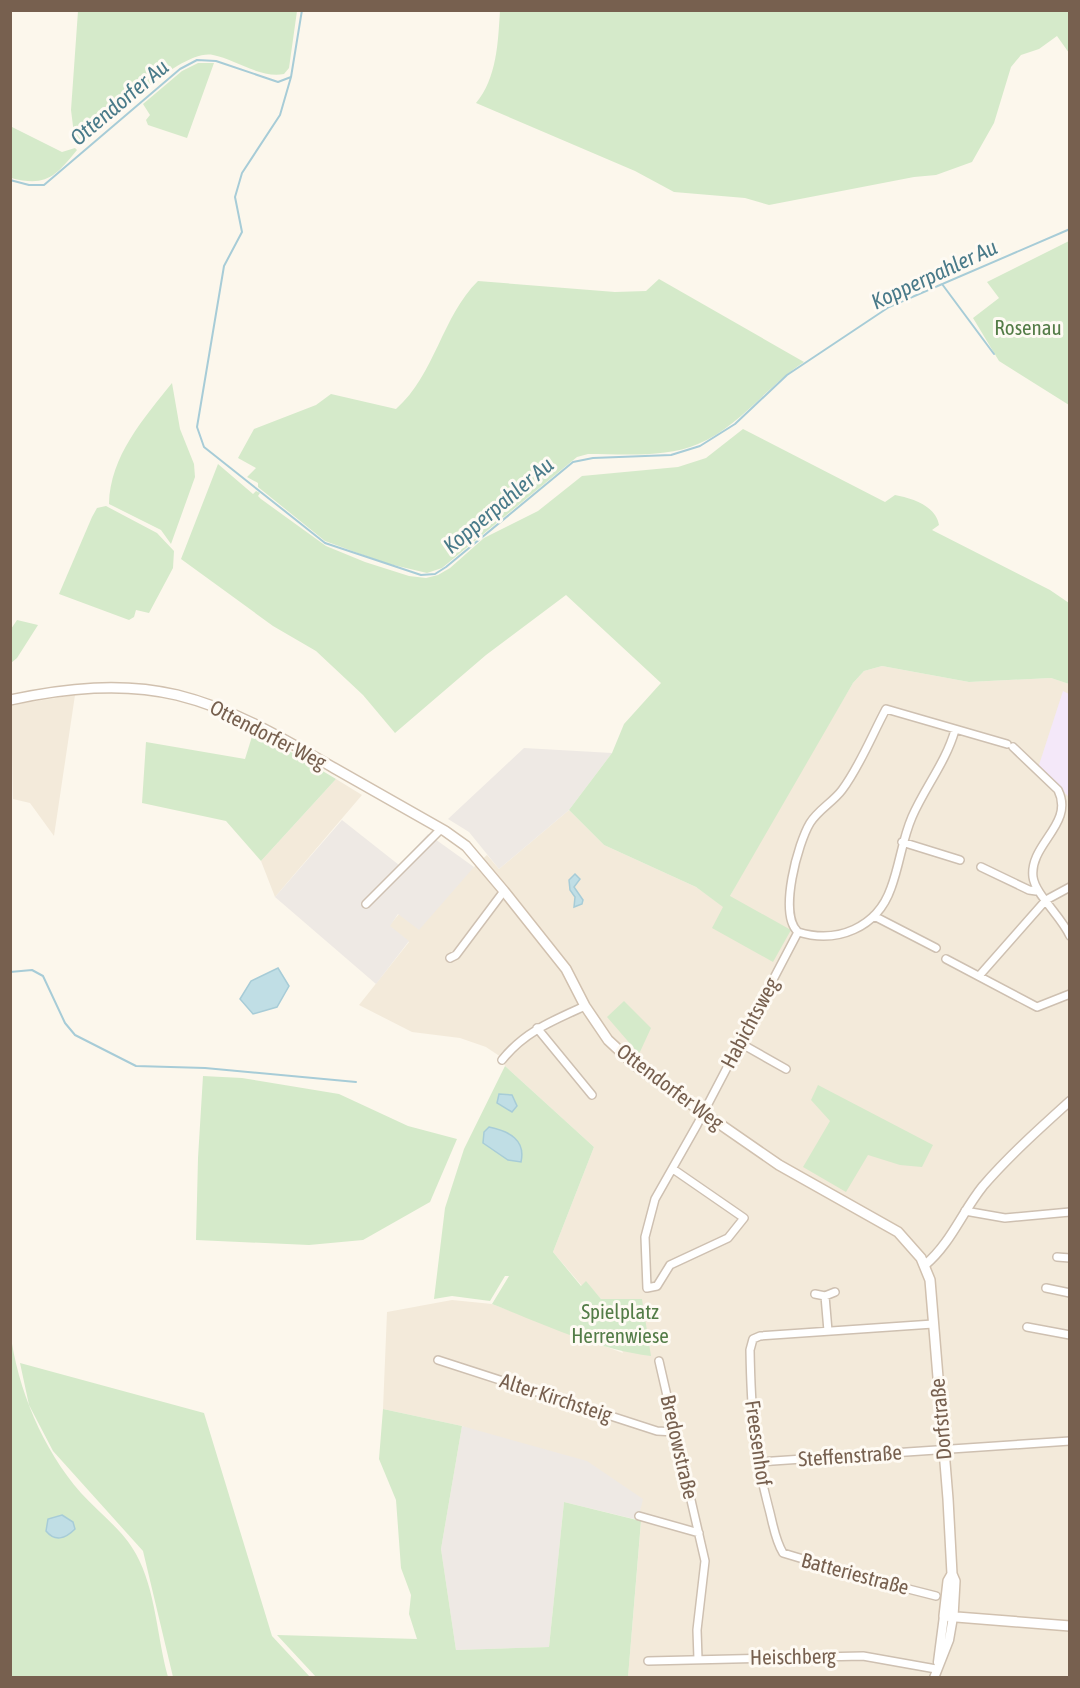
<svg xmlns="http://www.w3.org/2000/svg" width="1080" height="1688" font-family="'Asap Condensed',sans-serif">
<style>
.residential{fill:#f3eada}
.industrial{fill:#eee9e4}
.education{fill:#f4e8f9}
.green{fill:#d5eaca}
.water{fill:#c0dee5;stroke:#a7ccd7;stroke-width:1.5}
.lines{fill:none;stroke-linecap:round;stroke-linejoin:round}
.stream{stroke:#a7ccd7;stroke-width:2}
.minor-casing{stroke:#cec0b1;stroke-width:10}
.tertiary-casing{stroke:#cec0b1;stroke-width:11}
.secondary-casing{stroke:#d1c1af;stroke-width:12}
.minor{stroke:#fff;stroke-width:7}
.tertiary{stroke:#fff;stroke-width:8}
.secondary{stroke:#fff;stroke-width:9}
.labels{text-anchor:middle;stroke-width:6;stroke-linejoin:round;paint-order:stroke}
.park-label{font-size:21px;fill:#537c47;stroke:#fefaf3}
.street-label{font-size:21px;fill:#77604f;stroke:#fefaf3}
.water-label{font-size:22px;font-style:italic;fill:#497a89;stroke:#fefaf3}
</style>
<rect width="100%" height="100%" fill="#fcf7ec"/>
<path class="residential" d="M882 666 969 682 1051 678 1069 684V1677H628L641 1522 638 1520 642 1499 462 1426 383 1409 387 1312 452 1300 492 1304 623 1353 601 1299 586 1282 582 1286 553 1252 594 1147 505 1066 501 1057 486 1047 460 1038 412 1032 359 1005 409 942 389 926 399 914 474 867 487 855 499 869 569 810 604 845 696 887 724 907 768 826 853 683 864 671Z
M75 695 54 836 30 803 13 799 11 705Z
M336 779 362 795 275 897 261 861Z"/>
<path class="industrial" d="M524 748 612 753 569 810 499 869 469 832 448 819Z
M342 820 399 865 428 834 474 867 419 930 398 914 390 926 409 941 376 984 275 897Z
M462 1426 587 1461 643 1499 638 1520 564 1502 549 1647 456 1650 441 1549Z"/>
<path class="education" d="M1063 691 1069 694V797L1038 768Z"/>
<path class="green" d="M78 11V10L297 11 289 68 284 74C261 79 235 59 213 55 180 48 108 124 82 146L74 134 71 110Z
M500 11H1069V53L1057 36 1039 49 1021 55 1011 67 994 123 972 162 936 175 914 177 769 205 745 198 674 192 635 171 476 103C497 78 498 42 500 11Z
M198 63H214L187 138 148 125 146 120 150 115 143 104 182 71Z
M10 126 62 152 75 148 77 150C55 177 46 187 11 178Z
M1069 241V405L999 361 973 318 999 298 987 282Z
M659 279 804 362C767 386 739 427 698 444 666 458 623 454 588 454L577 457 442 568 427 573 385 563 325 541 258 487V483L247 477 256 468 238 458 254 429 316 405 331 394 396 409C435 375 442 316 478 281L615 292 646 291Z
M172 383 180 429 194 464 195 477 171 544 161 530 109 504C110 456 144 418 172 383Z
M743 429 885 502 895 495C912 498 936 506 939 525L932 530 1050 590 1069 603V684L1051 678 969 682 882 666 864 671 853 683 730 896 791 930 773 962 712 928 723 907 696 887 604 845 569 810 612 753 624 724 661 683 566 595 486 655 395 733 363 695 316 651 273 626 181 559 218 464 253 494 256 491 260 493 258 496 261 499 326 546 365 562 409 576 426 578 438 575 450 568 484 538 538 511 582 476 678 467 706 458Z
M106 506 157 533 174 551 173 568 149 613 136 610 134 617 129 620 59 594 92 517 97 508Z
M17 620 38 625 17 658 11 663V629Z
M254 730 336 779 261 861 226 821 142 803 146 742 245 759Z
M624 1001 651 1028 639 1054 607 1017Z
M505 1066 594 1147 553 1252 581 1286 586 1281 601 1299H642L651 1356C596 1349 545 1325 492 1304L509 1276H505L490 1301 452 1296 434 1299 445 1208 464 1149Z
M203 1076 242 1078 339 1094 408 1126 457 1139 430 1202 363 1240 309 1245 196 1240 198 1158Z
M818 1085 933 1145 922 1167 900 1165 868 1155 846 1192 803 1167 830 1121 811 1100Z
M10 1331C18 1390 42 1448 81 1493 98 1512 123 1530 136 1554 156 1590 157 1638 168 1677H11Z
M20 1363 204 1413 272 1636 310 1677H173L143 1551 53 1451 29 1405Z
M383 1409 462 1426 441 1549 456 1650 549 1647 564 1502 641 1521 628 1677H316L277 1635 417 1639 409 1614 411 1595 401 1568 396 1500 379 1459Z"/>
<path class="water" d="M575 874 580 879 574 887 583 900 582 904 574 907 575 897 570 890 569 880Z
M278 968 289 986 277 1007 253 1014 240 999 251 981Z
M499 1094 512 1095 517 1106 512 1112 497 1103Z
M489 1127C509 1131 526 1140 521 1162L508 1160 483 1143 484 1132Z
M62 1515 73 1522 75 1529C65 1539 55 1542 46 1531L48 1519Z"/>
<g class="lines">
<path class="stream" d="M302 10 291 77 280 115 242 173 235 197 242 232 224 266 197 427 204 447 325 543 421 575 435 574 446 567 573 462 593 458 671 455 700 446 735 424 787 375 889 307 1070 229
M10 180 29 185H44L180 69 197 60 216 61 278 82 291 77
M942 284 994 354
M10 972 32 970 43 976 65 1023 75 1035 136 1066 205 1068 356 1082"/>
<g class="minor-casing">
<path id="minor" d="M1013 747 1058 790C1075 824 1029 844 1033 877 1035 894 1061 916 1070 936
M902 842 960 860
M981 867 1029 890 1036 891
M366 904 441 829
M874 916 936 948
M798 932C778 914 798 843 810 823 818 810 833 802 842 790 860 766 872 735 886 709L1007 744
M798 932C837 944 877 928 891 888 900 864 902 840 912 817 925 787 946 762 955 730
M450 958 456 955 504 891
M946 959 1037 1007 1070 994
M979 976 1046 900 1070 887
M537 1028 592 1095
M740 1043 786 1069
M502 1060C524 1032 552 1021 585 1006
M673 1169 744 1218 728 1238 670 1265 657 1286 647 1288 645 1237 655 1199 697 1125 798 932
M965 1211 1005 1218 1070 1212
M1057 1257 1070 1258
M1046 1288 1070 1293
M815 1294 825 1296 835 1292
M825 1296 828 1331
M933 1324 760 1336 753 1339 750 1350C751 1407 754 1454 769 1509 773 1524 775 1540 783 1553L873 1580 936 1596
M1027 1327 1070 1335
M438 1360 657 1431 675 1432
M659 1361 705 1561 697 1630 698 1659
M757 1462 1070 1441
M639 1516 699 1533
M648 1661 863 1656 936 1669"/>
</g>
<g class="tertiary-casing">
<path id="tertiary" d="M925 1265C951 1243 962 1212 983 1186 1009 1156 1040 1128 1070 1101
M938 1662 944 1616
M934 1678 949 1640 953 1617"/>
</g>
<g class="secondary-casing">
<path id="secondary" d="M10 700C66 688 122 682 177 695 234 709 284 739 334 768 371 789 408 810 445 831L466 846 504 891 566 969 585 1006 608 1040 636 1066 779 1165 898 1232 921 1258 930 1280 948 1499 952 1574 955 1581 953 1617
M952 1574 948 1581 944 1616 1070 1626"/>
</g>
<use href="#minor" class="minor"/>
<use href="#tertiary" class="tertiary"/>
<use href="#secondary" class="secondary"/>
</g>
<g class="labels">
<g class="park-label">
<text x="1028" y="335">Rosenau</text>
<text x="620" y="1319">Spielplatz<tspan x="620" dy="24">Herrenwiese</tspan></text>
</g>
<g class="street-label">
<text transform="translate(268 735) rotate(27)" y="7">Ottendorfer Weg</text>
<text transform="translate(750 1023) rotate(-62)" y="7">Habichtsweg</text>
<text transform="translate(670 1087) rotate(37)" y="7">Ottendorfer Weg</text>
<text transform="translate(556 1398) rotate(18)" y="7">Alter Kirchsteig</text>
<text transform="translate(941 1419) rotate(-95)" y="7">Dorfstraße</text>
<text transform="translate(758 1443) rotate(82)" y="7">Freesenhof</text>
<text transform="translate(679 1447) rotate(77)" y="7">Bredowstraße</text>
<text transform="translate(850 1456) rotate(-4)" y="7">Steffenstraße</text>
<text transform="translate(855 1574) rotate(15)" y="7">Batteriestraße</text>
<text transform="translate(793 1657) rotate(-1)" y="7">Heischberg</text>
</g>
<g class="water-label">
<text transform="translate(119 102) rotate(-40)" y="8">Ottendorfer Au</text>
<text transform="translate(934 274) rotate(-25)" y="8">Kopperpahler Au</text>
<text transform="translate(498 505) rotate(-40)" y="8">Kopperpahler Au</text>
</g>
</g>
<rect width="1080" height="1688" fill="none" stroke="#77604f" stroke-width="24"/>
</svg>
